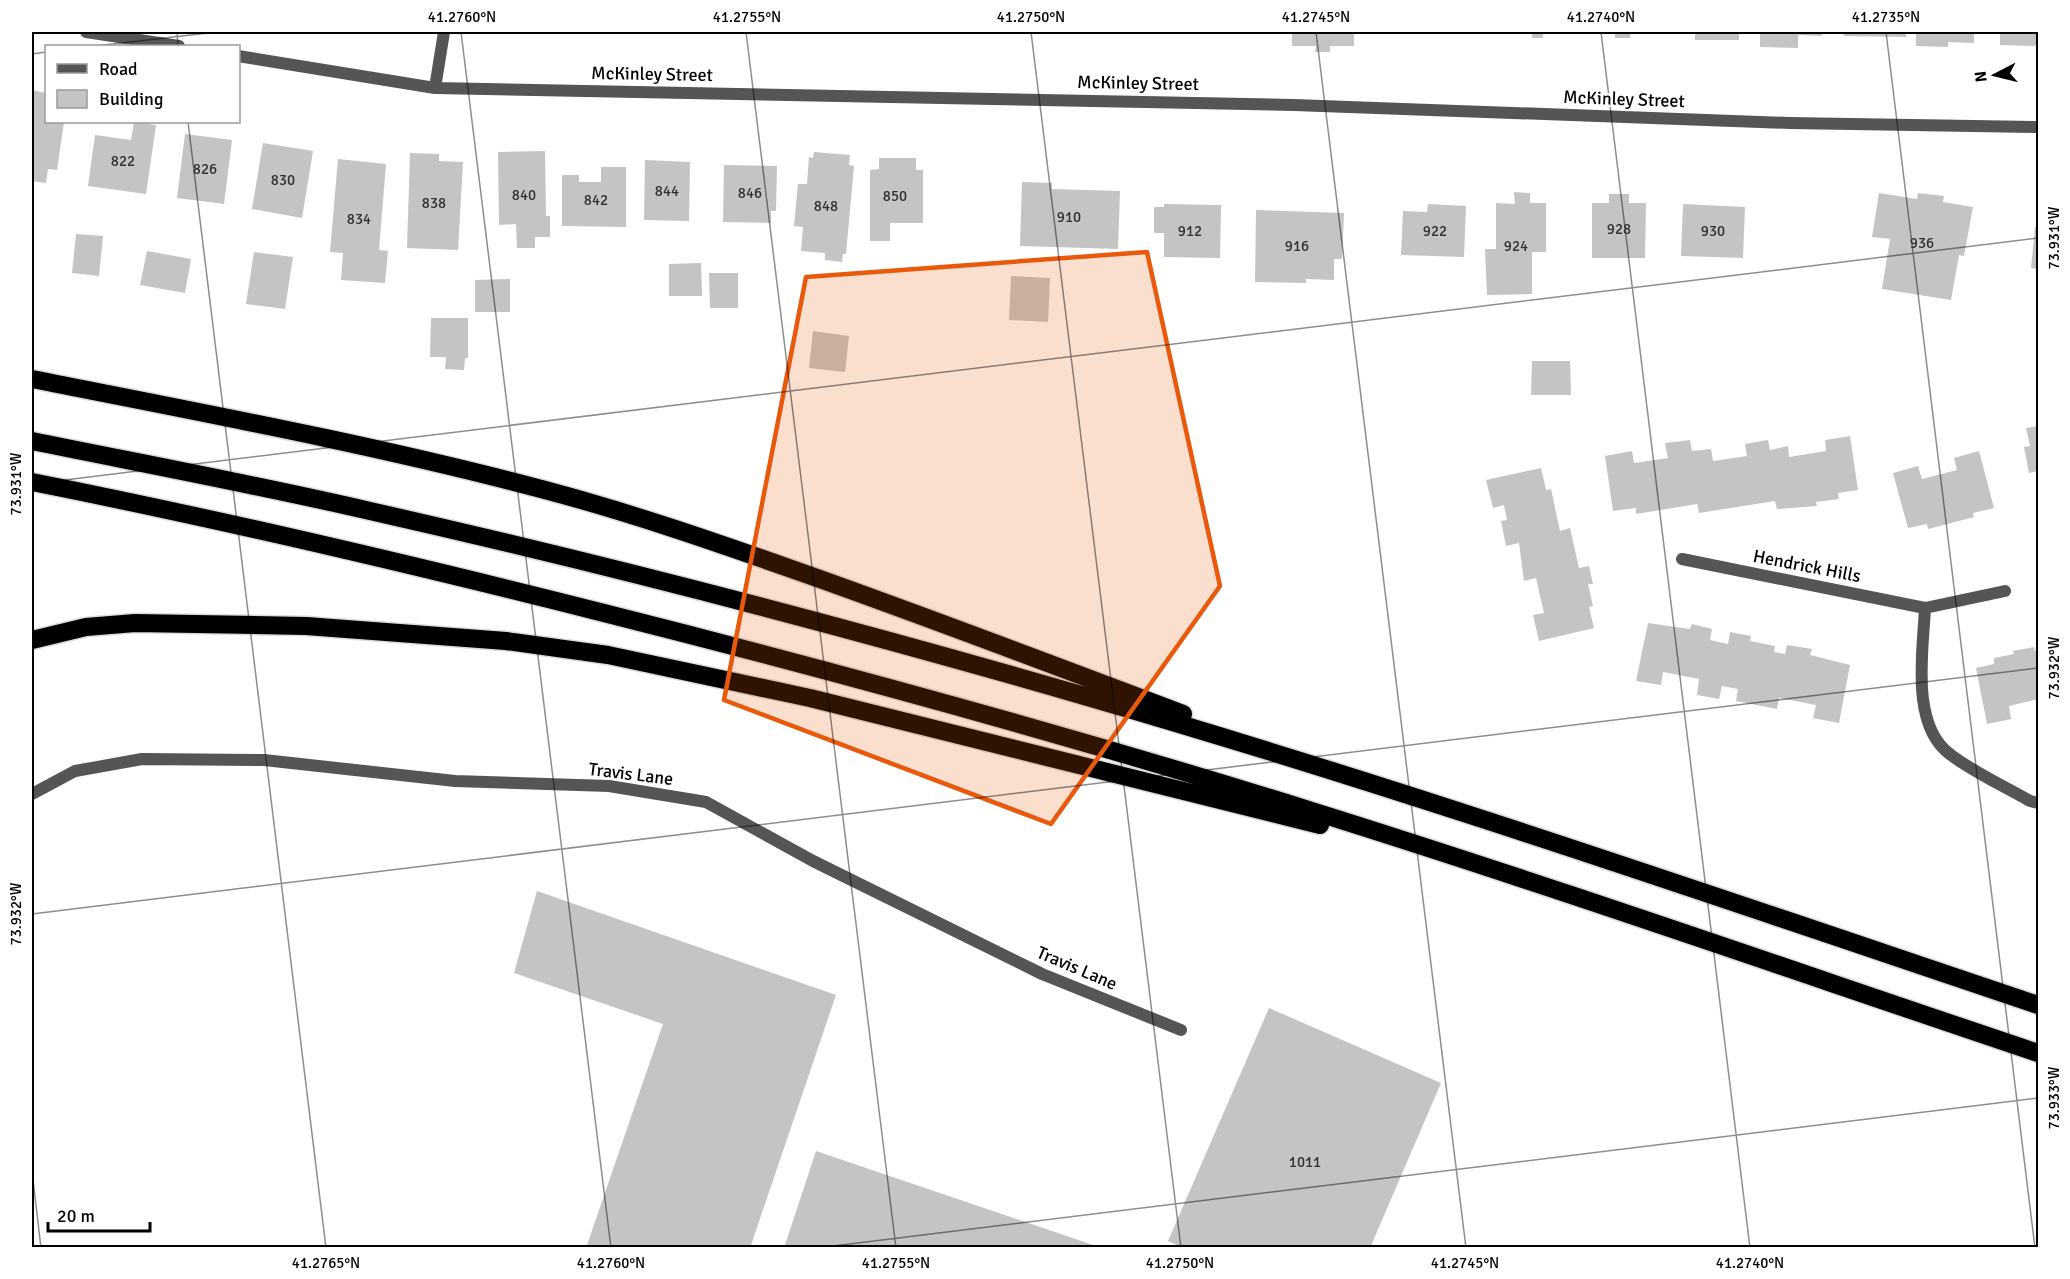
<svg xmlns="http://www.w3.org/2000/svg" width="2070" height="1279" font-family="Signika,sans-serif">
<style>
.building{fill:#c4c4c4}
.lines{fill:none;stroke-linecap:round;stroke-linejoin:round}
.motorway-casing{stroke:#dbdbdb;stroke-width:21}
.minor{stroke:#555;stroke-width:12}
.motorway{stroke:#000;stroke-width:18}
.marked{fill:#e8590c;fill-opacity:0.2;stroke:#e8590c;stroke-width:4.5;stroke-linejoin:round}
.ticks{fill:none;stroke:#000;stroke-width:1.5;stroke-opacity:0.45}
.labels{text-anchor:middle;stroke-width:4.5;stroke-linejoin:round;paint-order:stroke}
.number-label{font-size:15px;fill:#313131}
.street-label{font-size:18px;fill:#000;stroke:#fff}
.neatline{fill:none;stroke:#000;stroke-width:2}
.ticks-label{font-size:15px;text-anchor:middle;fill:#000}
</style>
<rect width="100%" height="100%" fill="#fff"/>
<path class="building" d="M1292 32H1354V46H1330V52H1315L1316 46H1292Z
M1448 32H1472V34L1448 33Z
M1532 32H1543V38H1532Z
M1615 32H1631L1630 38H1615Z
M1695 32H1739V40H1695Z
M1760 32H1822V36L1798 35V48L1760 47Z
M1844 32H1906V37L1844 36Z
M1916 32H1974V43L1948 42V47L1916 46Z
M2000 32H2038V46L2000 45Z
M32 90 46 93V122H64L57 170 48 169 46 183 32 181Z
M134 122 156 125 146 194 88 186 95 135 131 140Z
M185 134 232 140 224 204 177 198Z
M263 143 313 151 302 218 252 209Z
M545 151 546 216H550V237H535V248H517L516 224 499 225 498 152Z
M814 152 850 155 849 165 854 166 846 254H843L842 262 825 260V253L801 251 803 227 794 226 798 184H807L809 157 813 158Z
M410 153 439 154V161L463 162 458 250 407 248Z
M879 158H916V170H923V223H890V241H870V170L879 169Z
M338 159 386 164 379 250 388 251 385 283 341 280 343 253 330 252Z
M645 160 690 162 689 221 644 220Z
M724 165 777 166 776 211H771V223L723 222Z
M601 167H626V227L562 226V175H579V182H601Z
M1022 182 1052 183V189L1120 191 1118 249 1020 246Z
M1514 192 1530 193V203H1546V252H1532V294L1487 295 1485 249H1496V203L1515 204Z
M1879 193 1917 199 1918 193 1944 196 1943 202 1973 207 1964 256 1959 255 1951 300 1882 289 1890 239 1872 237Z
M1609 194H1629V203H1646L1645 258H1592V203H1609Z
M1164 204 1221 205 1220 258 1164 257V233H1154V207H1164Z
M1428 204 1466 206 1464 257 1401 255 1403 211 1427 212Z
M1683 204 1745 207 1743 258 1681 256Z
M1256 210 1344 213 1342 259H1334V280L1306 279V283L1255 282Z
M2035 227H2038V269L2031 268Z
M76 234 103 236 99 276 72 273Z
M147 251 191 259 185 293 140 285Z
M254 252 293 257 285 309 246 304Z
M701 263 702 296H669V264Z
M709 273H738V308H710Z
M1011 276 1050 278 1048 322 1009 320Z
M510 279V312H475V280Z
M431 318H468V358H465L464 370 445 369 446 357H430Z
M813 331 849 336 845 372 809 368Z
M1532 361H1570L1571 395H1531Z
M2038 426V471L2029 473 2024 447 2030 446 2026 428Z
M1850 436 1858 490 1838 493 1839 499 1816 502 1817 506 1777 509 1775 501 1699 513 1697 504 1636 514V508L1613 511 1605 456 1632 451 1634 463 1668 458 1665 443 1690 440 1692 451 1711 449 1713 461 1747 456 1745 444 1768 440 1770 450 1788 446 1789 457 1826 451 1825 440Z
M1979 451 1994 508 1973 513 1974 517 1928 529 1927 524 1908 528 1893 473 1918 466 1922 479 1957 470 1954 458Z
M1541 468 1546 490 1551 489 1560 531 1570 528 1579 568 1589 566 1593 584H1588L1593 606 1589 607 1594 628 1539 641 1533 615 1544 613 1536 578 1524 581 1519 543 1506 546 1501 521 1507 520 1504 505 1493 508 1486 480Z
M1648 623 1690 629 1692 624 1712 629 1710 640 1728 644 1730 632 1751 636 1750 641 1775 646 1774 652 1785 654 1787 645 1812 649 1810 655 1850 665 1839 723 1813 718 1816 705 1779 698 1777 709 1736 701 1738 689 1722 686 1719 699 1697 695 1699 679 1663 672 1661 685 1636 681Z
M2034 647 2035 651 2038 650V699L2009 706 2011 719 1987 724 1976 668 1994 664V658L2014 654 2013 651Z
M537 891 836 995 750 1248H586L663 1024 514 973Z
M1269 1008 1441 1083 1370 1248H1184L1168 1241Z
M816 1151 1099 1247V1248H784Z"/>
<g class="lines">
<g class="motorway-casing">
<path id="motorway" d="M32 379C203 413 376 445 545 490 632 513 718 543 803 573 930 618 1056 666 1183 714
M32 441C145 464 258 485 370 511 609 565 846 627 1081 695 1403 788 1720 898 2038 1005
M32 482C224 520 414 565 604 613 842 673 1078 738 1312 811 1555 887 1797 972 2038 1053
M32 640 86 627 135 623 306 626 506 641 608 655 810 698 1320 825"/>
</g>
<path class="minor" d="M86 32 179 46
M238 56 435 88 1294 105 1790 123 2038 127
M435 88 444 32
M1682 559 1925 608 2005 591
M1925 608C1923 651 1910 726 1951 755 1975 773 2004 786 2030 801L2038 803
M32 794 75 771 142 759 264 760 455 781 609 786 706 802 813 861 1042 974 1181 1030"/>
<use href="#motorway" class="motorway"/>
</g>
<path class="marked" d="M1147 252 1220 586 1051 824 724 700 806 277Z"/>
<path class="ticks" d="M177 32 178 46M461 32 611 1248M746 32 896 1248M1031 32 1181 1248M1316 32 1466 1248M1601 32 1750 1248M1886 32 2035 1248M95 46 217 32M32 54 46 52M188 122 326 1248M32 484 2038 238M32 914 2038 668M32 1171 41 1248M817 1248 2038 1098"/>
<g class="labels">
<g class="number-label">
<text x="123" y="166">822</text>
<text x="205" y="174">826</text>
<text x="283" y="185">830</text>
<text x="667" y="196">844</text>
<text x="750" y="198">846</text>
<text x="524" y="200">840</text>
<text x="895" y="201">850</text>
<text x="596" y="205">842</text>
<text x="434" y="208">838</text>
<text x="826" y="211">848</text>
<text x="1069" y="222">910</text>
<text x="359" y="224">834</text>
<text x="1619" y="234">928</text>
<text x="1190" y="236">912</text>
<text x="1435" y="236">922</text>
<text x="1713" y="236">930</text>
<text x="1922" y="248">936</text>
<text x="1297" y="251">916</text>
<text x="1516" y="251">924</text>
<text x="1305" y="1167">1011</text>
</g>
<g class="street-label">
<text transform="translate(652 74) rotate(1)" y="6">McKinley Street</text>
<text transform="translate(1138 83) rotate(1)" y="6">McKinley Street</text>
<text transform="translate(1624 99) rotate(2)" y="6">McKinley Street</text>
<text transform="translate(1807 566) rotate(11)" y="6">Hendrick Hills</text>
<text transform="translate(631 774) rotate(7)" y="6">Travis Lane</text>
<text transform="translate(1077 968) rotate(23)" y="6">Travis Lane</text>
</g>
</g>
<rect width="2070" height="1279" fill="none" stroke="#ffffff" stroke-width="66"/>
<rect x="45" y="45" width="195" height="78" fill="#ffffff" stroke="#999999" stroke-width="1.5"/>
<rect x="57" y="64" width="30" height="9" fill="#555555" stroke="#999999" stroke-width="1.5"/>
<text x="99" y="75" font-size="18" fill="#000000">Road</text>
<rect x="57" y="90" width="30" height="18" fill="#c4c4c4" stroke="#999999" stroke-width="1.5"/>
<text x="99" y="105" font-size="18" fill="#000000">Building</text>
<g transform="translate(1995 75) rotate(263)" stroke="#ffffff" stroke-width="4.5" paint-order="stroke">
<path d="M0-4.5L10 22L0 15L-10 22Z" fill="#000000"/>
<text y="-9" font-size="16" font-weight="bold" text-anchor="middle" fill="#000000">N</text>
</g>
<path d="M48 1222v9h102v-9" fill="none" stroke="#000000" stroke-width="3"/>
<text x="57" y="1222" font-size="18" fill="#000000" stroke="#ffffff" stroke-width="4.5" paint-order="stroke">20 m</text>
<rect x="33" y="33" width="2004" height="1213" class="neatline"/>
<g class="ticks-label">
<text x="462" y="22">41.2760°N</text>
<text x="747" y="22">41.2755°N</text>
<text x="1031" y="22">41.2750°N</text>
<text x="1316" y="22">41.2745°N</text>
<text x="1601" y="22">41.2740°N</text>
<text x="1886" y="22">41.2735°N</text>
<text transform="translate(2054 238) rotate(-90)" y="5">73.931°W</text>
<text transform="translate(16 484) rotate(-90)" y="5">73.931°W</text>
<text transform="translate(2054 668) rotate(-90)" y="5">73.932°W</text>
<text transform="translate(16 914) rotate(-90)" y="5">73.932°W</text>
<text transform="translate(2054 1098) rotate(-90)" y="5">73.933°W</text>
<text x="326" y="1268">41.2765°N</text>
<text x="611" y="1268">41.2760°N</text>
<text x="896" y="1268">41.2755°N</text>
<text x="1180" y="1268">41.2750°N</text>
<text x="1465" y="1268">41.2745°N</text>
<text x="1750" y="1268">41.2740°N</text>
</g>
</svg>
